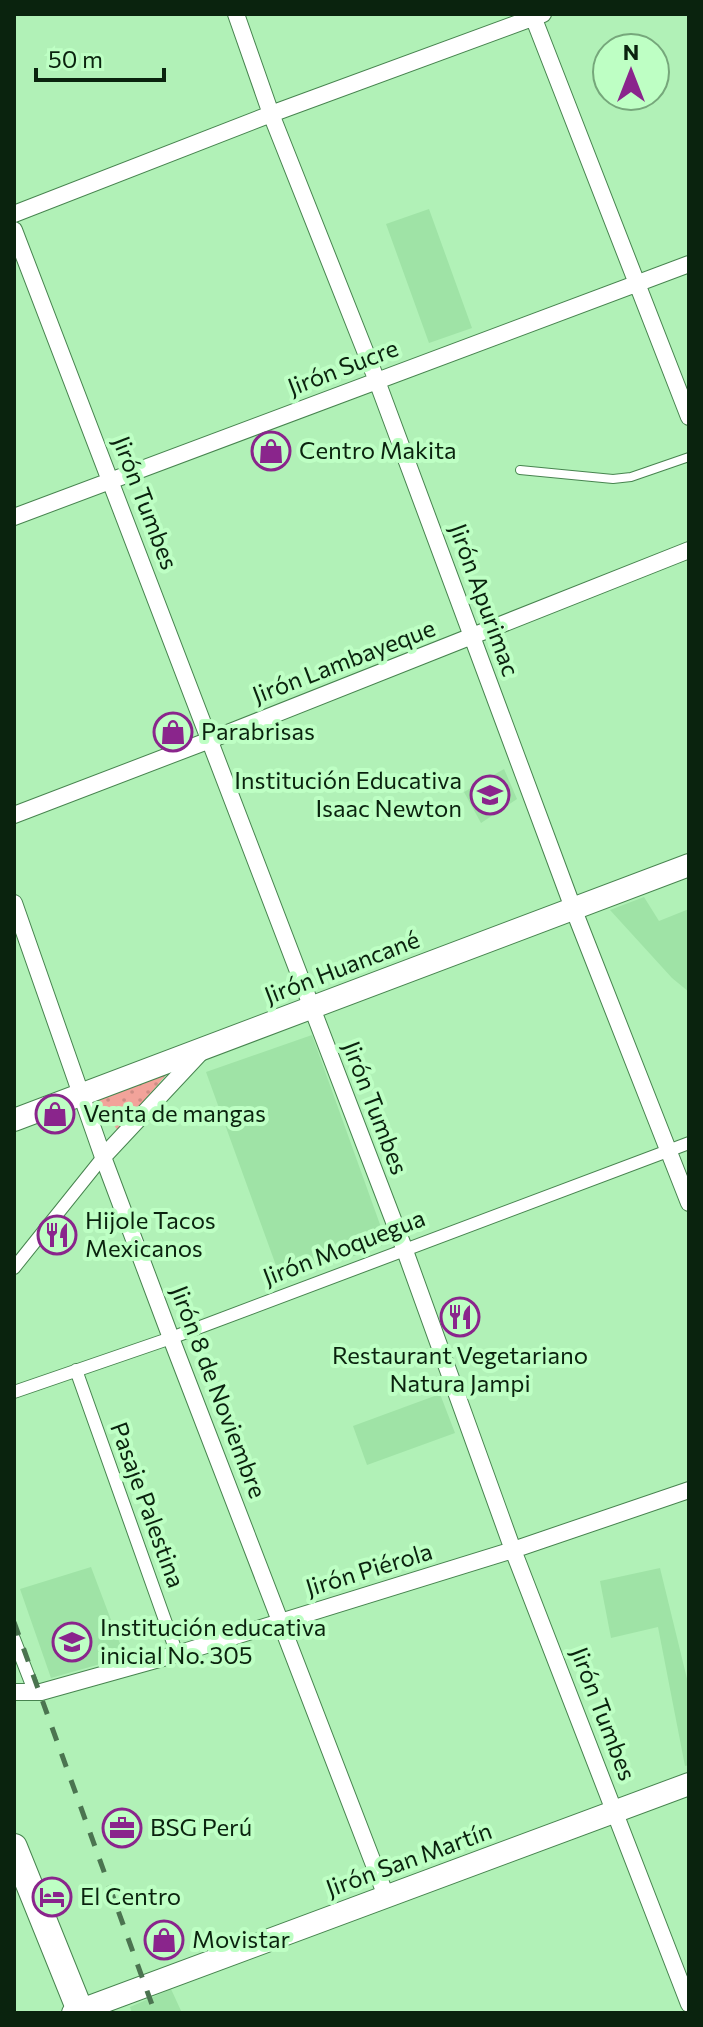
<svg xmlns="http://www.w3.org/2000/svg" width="703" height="2027" font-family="Commissioner,sans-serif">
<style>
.built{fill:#9fe3a6}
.grass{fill:url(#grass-dots)}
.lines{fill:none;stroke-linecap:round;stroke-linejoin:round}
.service-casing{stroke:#47844f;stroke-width:10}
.pedestrian-casing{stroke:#47844f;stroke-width:14}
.minor-casing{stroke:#47844f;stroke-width:18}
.tertiary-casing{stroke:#47844f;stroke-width:24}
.primary-casing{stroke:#47844f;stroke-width:28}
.service{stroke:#fff;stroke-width:8}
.pedestrian{stroke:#fff;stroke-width:12}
.minor{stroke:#fff;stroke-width:16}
.tertiary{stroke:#fff;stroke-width:22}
.primary{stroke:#fff;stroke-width:26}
.rail{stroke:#4b7450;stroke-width:5;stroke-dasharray:14 14;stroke-linecap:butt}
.labels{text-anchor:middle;stroke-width:8;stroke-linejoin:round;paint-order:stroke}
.street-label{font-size:24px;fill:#0a230e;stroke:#beffc4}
.poi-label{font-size:24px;fill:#0a230e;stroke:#beffc4;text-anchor:start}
</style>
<defs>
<pattern id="grass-dots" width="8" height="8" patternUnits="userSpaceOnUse" patternTransform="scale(2)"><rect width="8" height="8" fill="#f2a39a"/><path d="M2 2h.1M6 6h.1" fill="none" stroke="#ce8c84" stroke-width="1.8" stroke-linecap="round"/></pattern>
</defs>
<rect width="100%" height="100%" fill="#b1f1b7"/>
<path class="built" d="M429 209 472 328 429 343 386 224Z
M504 769 517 799 481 823 464 792Z
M644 897 659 921 689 909V992L672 978 610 910Z
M312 1035 387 1244 282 1282 206 1072Z
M440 1394 455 1433 367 1465 353 1426Z
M91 1567 125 1657 51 1678 20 1589Z
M660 1568 689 1687V1765L685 1766 658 1627 611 1638 600 1581Z
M171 1989 182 2013H132L130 2007Z"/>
<path class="grass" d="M172 1068 118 1131 96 1098Z"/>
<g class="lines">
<g class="service-casing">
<path id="service" d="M520 470 613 479 631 477 689 457"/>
</g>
<g class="pedestrian-casing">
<path id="pedestrian" d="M14 1268 103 1157
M76 1370 177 1654
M14 1392 171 1338 689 1143
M14 1639 35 1693"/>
</g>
<g class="minor-casing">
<path id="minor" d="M236 14 271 114 377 381 573 908 689 1203
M532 14 689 417
M14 214 271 114 543 14
M14 230 404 1248 513 1550 689 2004
M14 517 689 264
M14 815 210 740 689 550
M14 903 103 1157 171 1338 386 1896
M103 1157 203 1050
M14 1692H41L177 1654 513 1550 689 1490"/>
</g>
<g class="tertiary-casing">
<path id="tertiary" d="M14 1120 689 865
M73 2013 689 1784"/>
</g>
<g class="primary-casing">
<path id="primary" d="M14 1847 81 2013"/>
</g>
<use href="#service" class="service"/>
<use href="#pedestrian" class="pedestrian"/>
<use href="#minor" class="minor"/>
<use href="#tertiary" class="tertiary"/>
<use href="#primary" class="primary"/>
<path class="rail" d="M14 1622 155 2013"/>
</g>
<defs>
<g id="shop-ring" transform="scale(2)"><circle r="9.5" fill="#beffc4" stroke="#8a258c" stroke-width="1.5"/><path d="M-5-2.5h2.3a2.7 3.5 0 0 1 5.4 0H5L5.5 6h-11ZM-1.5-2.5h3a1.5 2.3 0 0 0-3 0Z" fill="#8a258c"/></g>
<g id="school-ring" transform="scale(2)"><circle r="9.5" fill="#beffc4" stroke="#8a258c" stroke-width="1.5"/><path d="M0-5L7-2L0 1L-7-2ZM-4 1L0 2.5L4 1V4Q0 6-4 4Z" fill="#8a258c"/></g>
<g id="restaurant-ring" transform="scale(2)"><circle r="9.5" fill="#beffc4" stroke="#8a258c" stroke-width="1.5"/><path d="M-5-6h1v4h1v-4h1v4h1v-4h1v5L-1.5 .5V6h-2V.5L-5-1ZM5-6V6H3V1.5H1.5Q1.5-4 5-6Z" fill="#8a258c"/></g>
<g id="office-ring" transform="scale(2)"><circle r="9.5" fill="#beffc4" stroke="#8a258c" stroke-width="1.5"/><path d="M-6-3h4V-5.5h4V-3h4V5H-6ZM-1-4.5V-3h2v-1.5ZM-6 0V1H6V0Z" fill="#8a258c"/></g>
<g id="hotel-ring" transform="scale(2)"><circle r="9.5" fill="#beffc4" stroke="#8a258c" stroke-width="1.5"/><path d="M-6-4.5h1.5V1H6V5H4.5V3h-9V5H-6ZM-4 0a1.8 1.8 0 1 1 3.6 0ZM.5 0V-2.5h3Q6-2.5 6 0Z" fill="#8a258c"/></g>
</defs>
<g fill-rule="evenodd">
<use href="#shop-ring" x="271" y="451"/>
<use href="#shop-ring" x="173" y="732"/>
<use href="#school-ring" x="490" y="795"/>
<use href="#shop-ring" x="55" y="1114"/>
<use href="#restaurant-ring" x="57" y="1235"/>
<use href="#restaurant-ring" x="460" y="1317"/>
<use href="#school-ring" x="72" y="1642"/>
<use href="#office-ring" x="122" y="1828"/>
<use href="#hotel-ring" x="52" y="1897"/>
<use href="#shop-ring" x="164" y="1940"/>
</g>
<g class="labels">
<g class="street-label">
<text transform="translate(343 368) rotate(-21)" y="8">Jirón Sucre</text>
<text transform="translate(145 503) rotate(69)" y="8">Jirón Tumbes</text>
<text transform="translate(484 600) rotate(70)" y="8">Jirón Apurimac</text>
<text transform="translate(344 662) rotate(-21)" y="8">Jirón Lambayeque</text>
<text transform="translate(342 968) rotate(-21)" y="8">Jirón Huancané</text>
<text transform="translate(375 1108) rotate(69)" y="8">Jirón Tumbes</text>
<text transform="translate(344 1248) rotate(-21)" y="8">Jirón Moquegua</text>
<text transform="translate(218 1392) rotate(69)" y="8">Jirón 8 de Noviembre</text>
<text transform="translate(147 1505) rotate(70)" y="8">Pasaje Palestina</text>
<text transform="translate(369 1570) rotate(-17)" y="8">Jirón Piérola</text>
<text transform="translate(603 1714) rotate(69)" y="8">Jirón Tumbes</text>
<text transform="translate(409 1860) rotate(-20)" y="8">Jirón San Martín</text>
</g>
<g class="poi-label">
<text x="299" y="459">Centro Makita</text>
<text x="201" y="740">Parabrisas</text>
<text x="462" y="789" text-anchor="end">Institución Educativa<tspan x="462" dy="28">Isaac Newton</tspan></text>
<text x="83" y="1122">Venta de mangas</text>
<text x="85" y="1229">Hijole Tacos<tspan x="85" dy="28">Mexicanos</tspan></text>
<text x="460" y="1364" text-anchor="middle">Restaurant Vegetariano<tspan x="460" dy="28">Natura Jampi</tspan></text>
<text x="100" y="1636">Institución educativa<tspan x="100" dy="28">inicial No. 305</tspan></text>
<text x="150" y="1836">BSG Perú</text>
<text x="80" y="1905">El Centro</text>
<text x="192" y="1948">Movistar</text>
</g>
</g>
<rect width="703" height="2027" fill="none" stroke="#0a230e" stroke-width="32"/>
<g transform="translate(631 72)"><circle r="38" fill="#beffc4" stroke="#76a77b" stroke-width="2"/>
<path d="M0-6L14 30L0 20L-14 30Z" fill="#8a258c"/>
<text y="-12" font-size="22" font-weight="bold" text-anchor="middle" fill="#0a230e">N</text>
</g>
<path d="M36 68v12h128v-12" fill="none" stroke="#0a230e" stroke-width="4"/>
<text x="48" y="68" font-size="24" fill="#0a230e" stroke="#beffc4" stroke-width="6" paint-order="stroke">50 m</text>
</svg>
